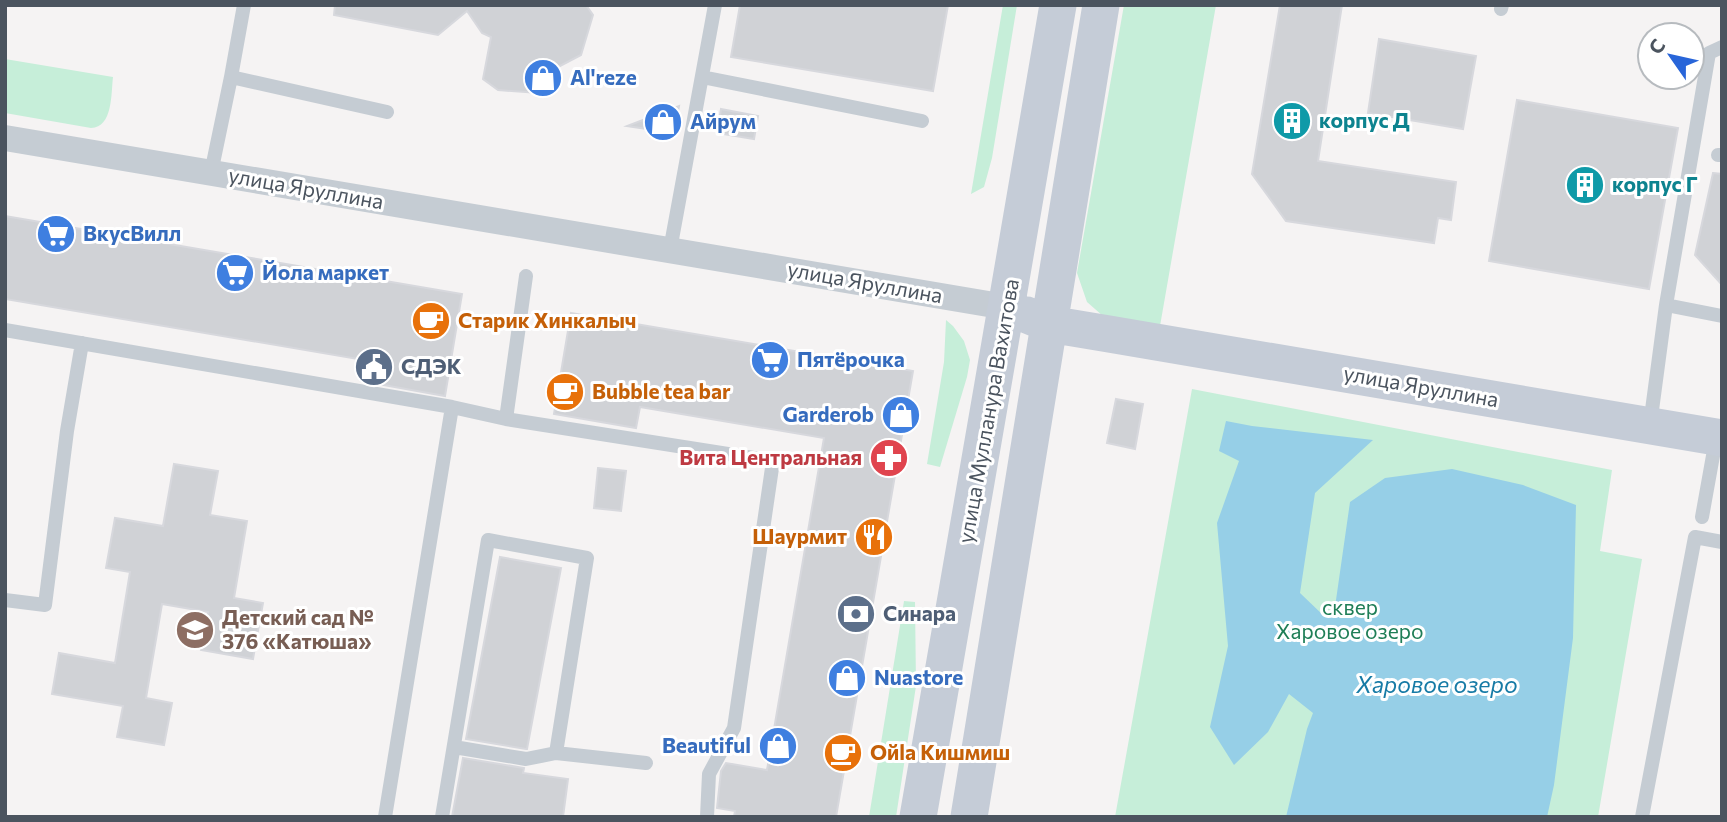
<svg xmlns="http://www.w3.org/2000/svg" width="1727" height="822" font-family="Commissioner,sans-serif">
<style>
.green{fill:#c6eed9}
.water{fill:#96cfe7}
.building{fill:#d0d2d6;stroke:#d7d8dd;stroke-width:2}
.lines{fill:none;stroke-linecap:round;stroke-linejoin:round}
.lane{stroke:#c5ccd3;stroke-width:14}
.street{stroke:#c5ccd3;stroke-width:26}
.secondary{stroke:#c5ccd7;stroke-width:37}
.labels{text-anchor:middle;stroke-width:6;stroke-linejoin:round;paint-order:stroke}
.shop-label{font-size:21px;font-weight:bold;fill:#366cbe;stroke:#fff;text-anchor:start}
.culture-label{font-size:21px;font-weight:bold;fill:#0d838f;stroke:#fff;text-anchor:start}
.street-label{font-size:21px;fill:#4b545f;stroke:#fff}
.food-label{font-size:21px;font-weight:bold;fill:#c56008;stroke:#fff;text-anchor:start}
.service-label{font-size:21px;font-weight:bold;fill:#4e5e75;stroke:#fff;text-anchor:start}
.health-label{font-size:21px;font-weight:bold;fill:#be3a42;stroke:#fff;text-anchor:end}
.park-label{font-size:21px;fill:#1f7e57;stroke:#fff}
.education-label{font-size:21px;font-weight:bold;fill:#785e54;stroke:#fff;text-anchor:start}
.water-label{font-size:23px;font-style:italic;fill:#177ba6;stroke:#fff}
</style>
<rect width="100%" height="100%" fill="#f5f3f3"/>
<path class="green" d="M1003 5H1017L992 158 984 187 971 194Z
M1124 5H1216L1160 326 1103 316 1087 302 1077 273Z
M5 59 113 77C111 94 113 127 91 128L5 113Z
M946 320 953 326 964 341 970 360 967 377 940 467 927 464 944 362Z
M1192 389 1612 470 1600 551 1642 559 1598 817H1115Z
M904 601 915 602 916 686 896 817H869Z"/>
<path class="water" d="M1226 421 1252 426 1373 440 1315 493 1300 593 1324 616 1335 607 1350 502 1385 478 1452 469 1523 485 1576 505 1573 638 1554 785 1547 817H1286L1307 729 1313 713 1289 694 1268 732 1234 765 1210 727 1228 646 1217 523 1239 461 1219 451Z"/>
<path class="building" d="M335 5H586L593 15 581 55 558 67 555 84 539 93 498 90 483 79 491 37 482 33 467 11 438 35 334 15Z
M740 5H948L933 91 731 57Z
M1280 5H1342L1318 161 1456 182 1451 220 1438 218 1434 243 1286 221 1252 174Z
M1379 39 1476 56 1463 129 1368 113Z
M1517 100 1678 128 1649 289 1489 261Z
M679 106 674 133 627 126Z
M721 109 758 116 754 139 717 133Z
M1713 173 1722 174V285L1695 255Z
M5 216 462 294 445 396 361 381 364 360 5 299Z
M571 313 913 371 836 817H734L735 811 717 808 721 771 726 763 767 770 824 438 640 407 636 428 554 414Z
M1116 399 1143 404 1135 449 1107 443Z
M174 464 218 471 210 515 247 521 234 598 263 603 253 659 201 650 208 612 162 604 146 698 172 703 164 745 117 737 123 706 52 694 59 653 115 663 130 572 106 568 115 518 163 526Z
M598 468 626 471 621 511 594 508Z
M500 557 561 568 527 749H526L466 739Z
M463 758 524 768 523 773 568 779 563 817H452Z"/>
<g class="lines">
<path class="lane" d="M1501 9 1502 5
M231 77 244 5
M702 77 922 121
M1718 155H1722
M211 173 231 77 387 112
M670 250 715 5
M1666 305 1709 53 1722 47
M5 330 452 407 506 419 526 276
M506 419 773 461 734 728 709 774 707 817
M1650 425 1666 305 1722 316
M1702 517 1716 439
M5 600 45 605 67 431 82 343
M454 747 526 759 556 753
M385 817 452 407
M442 817 488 540 587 558 556 753 646 763
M1642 817 1695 537 1722 542"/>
<path class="street" d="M5 138 1006 307"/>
<path class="secondary" d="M1027 315 1049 324 1109 334 1722 438
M918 817C966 546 1011 276 1058 5
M969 817 1101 5"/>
</g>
<defs>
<g id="shop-disc" transform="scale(2.0125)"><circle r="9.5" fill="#3f7fe0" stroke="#fff"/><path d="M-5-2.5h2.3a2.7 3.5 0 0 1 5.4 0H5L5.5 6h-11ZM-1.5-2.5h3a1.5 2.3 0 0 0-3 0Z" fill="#fff"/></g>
<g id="building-disc" transform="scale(2.0125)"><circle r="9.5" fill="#0f9aa8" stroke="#fff"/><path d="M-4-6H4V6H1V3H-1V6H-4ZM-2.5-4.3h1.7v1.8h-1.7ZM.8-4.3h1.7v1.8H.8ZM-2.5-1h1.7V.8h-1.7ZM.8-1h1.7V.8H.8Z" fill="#fff"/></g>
<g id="supermarket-disc" transform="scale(2.0125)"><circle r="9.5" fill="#3f7fe0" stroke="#fff"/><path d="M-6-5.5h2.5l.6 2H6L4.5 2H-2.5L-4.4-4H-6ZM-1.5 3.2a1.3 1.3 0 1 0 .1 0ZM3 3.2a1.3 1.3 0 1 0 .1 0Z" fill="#fff"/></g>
<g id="cafe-disc" transform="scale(2.0125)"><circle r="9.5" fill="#e8710a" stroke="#fff"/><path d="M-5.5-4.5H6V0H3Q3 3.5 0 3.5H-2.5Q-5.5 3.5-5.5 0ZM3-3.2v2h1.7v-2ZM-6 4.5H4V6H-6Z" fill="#fff"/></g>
<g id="civic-disc" transform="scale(2.0125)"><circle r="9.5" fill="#5c6f8a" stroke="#fff"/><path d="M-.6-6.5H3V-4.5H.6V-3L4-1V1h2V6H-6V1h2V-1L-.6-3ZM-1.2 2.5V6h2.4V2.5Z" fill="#fff"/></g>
<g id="pharmacy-disc" transform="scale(2.0125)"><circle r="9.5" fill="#e0444e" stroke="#fff"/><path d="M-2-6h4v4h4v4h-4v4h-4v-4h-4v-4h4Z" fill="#fff"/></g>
<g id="restaurant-disc" transform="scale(2.0125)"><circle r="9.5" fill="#e8710a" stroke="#fff"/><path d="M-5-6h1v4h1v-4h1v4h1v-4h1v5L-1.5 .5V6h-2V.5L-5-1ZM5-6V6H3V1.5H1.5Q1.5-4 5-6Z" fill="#fff"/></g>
<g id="bank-disc" transform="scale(2.0125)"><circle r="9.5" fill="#5c6f8a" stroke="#fff"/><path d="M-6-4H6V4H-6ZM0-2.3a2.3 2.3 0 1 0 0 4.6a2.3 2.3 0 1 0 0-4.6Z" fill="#fff"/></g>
<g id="school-disc" transform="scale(2.0125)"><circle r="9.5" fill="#8d6e63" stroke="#fff"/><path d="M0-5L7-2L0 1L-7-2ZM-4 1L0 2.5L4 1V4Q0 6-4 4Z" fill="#fff"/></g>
</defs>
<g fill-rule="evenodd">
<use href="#shop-disc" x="543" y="78"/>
<use href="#building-disc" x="1292" y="121"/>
<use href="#shop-disc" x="663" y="122"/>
<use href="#building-disc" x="1585" y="185"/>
<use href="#supermarket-disc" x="56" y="234"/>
<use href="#supermarket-disc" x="235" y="273"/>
<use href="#cafe-disc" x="431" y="321"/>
<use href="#supermarket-disc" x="770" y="360"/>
<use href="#civic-disc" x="374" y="367"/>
<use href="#cafe-disc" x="565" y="392"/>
<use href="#shop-disc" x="901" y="415"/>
<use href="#pharmacy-disc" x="889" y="458"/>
<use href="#restaurant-disc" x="874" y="537"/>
<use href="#bank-disc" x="856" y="614"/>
<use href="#school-disc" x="195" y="630"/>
<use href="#shop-disc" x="847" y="678"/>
<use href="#shop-disc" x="778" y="746"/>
<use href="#cafe-disc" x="843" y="753"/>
</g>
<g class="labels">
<g class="shop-label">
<text x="570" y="85">Al'reze</text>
<text x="690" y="129">Айрум</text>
<text x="83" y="241">ВкусВилл</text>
<text x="262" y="280">Йола маркет</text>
<text x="797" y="367">Пятёрочка</text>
<text x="874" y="422" text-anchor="end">Garderob</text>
<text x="874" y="685">Nuastore</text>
<text x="751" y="753" text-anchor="end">Beautiful</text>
</g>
<g class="culture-label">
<text x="1319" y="128">корпус Д</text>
<text x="1612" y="192">корпус Г</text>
</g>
<g class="street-label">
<text transform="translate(306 189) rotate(10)" y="7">улица Яруллина</text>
<text transform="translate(865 283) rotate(10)" y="7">улица Яруллина</text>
<text transform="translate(1421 387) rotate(10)" y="7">улица Яруллина</text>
<text transform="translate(989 411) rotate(-80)" y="7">улица Мулланура Вахитова</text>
</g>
<g class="food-label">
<text x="458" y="328">Старик Хинкалыч</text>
<text x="592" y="399">Bubble tea bar</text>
<text x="847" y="544" text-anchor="end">Шаурмит</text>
<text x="870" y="760">Ойla Кишмиш</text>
</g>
<g class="service-label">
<text x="401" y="374">СДЭК</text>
<text x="883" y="621">Синара</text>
</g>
<g class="health-label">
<text x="862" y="465">Вита Центральная</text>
</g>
<g class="park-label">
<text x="1350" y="615">сквер<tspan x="1350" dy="24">Харовое озеро</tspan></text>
</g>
<g class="education-label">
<text x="222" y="625">Детский сад №<tspan x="222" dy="24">376 «Катюша»</tspan></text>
</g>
<g class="water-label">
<text x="1437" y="693">Харовое озеро</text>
</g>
</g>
<rect width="1727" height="822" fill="none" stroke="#4b545f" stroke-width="14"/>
<g transform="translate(1671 56) rotate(304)"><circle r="33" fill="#ffffff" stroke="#b7bbbf" stroke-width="2"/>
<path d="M0-5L12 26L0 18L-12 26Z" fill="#2865d9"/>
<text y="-10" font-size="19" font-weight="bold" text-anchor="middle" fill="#4b545f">С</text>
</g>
</svg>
